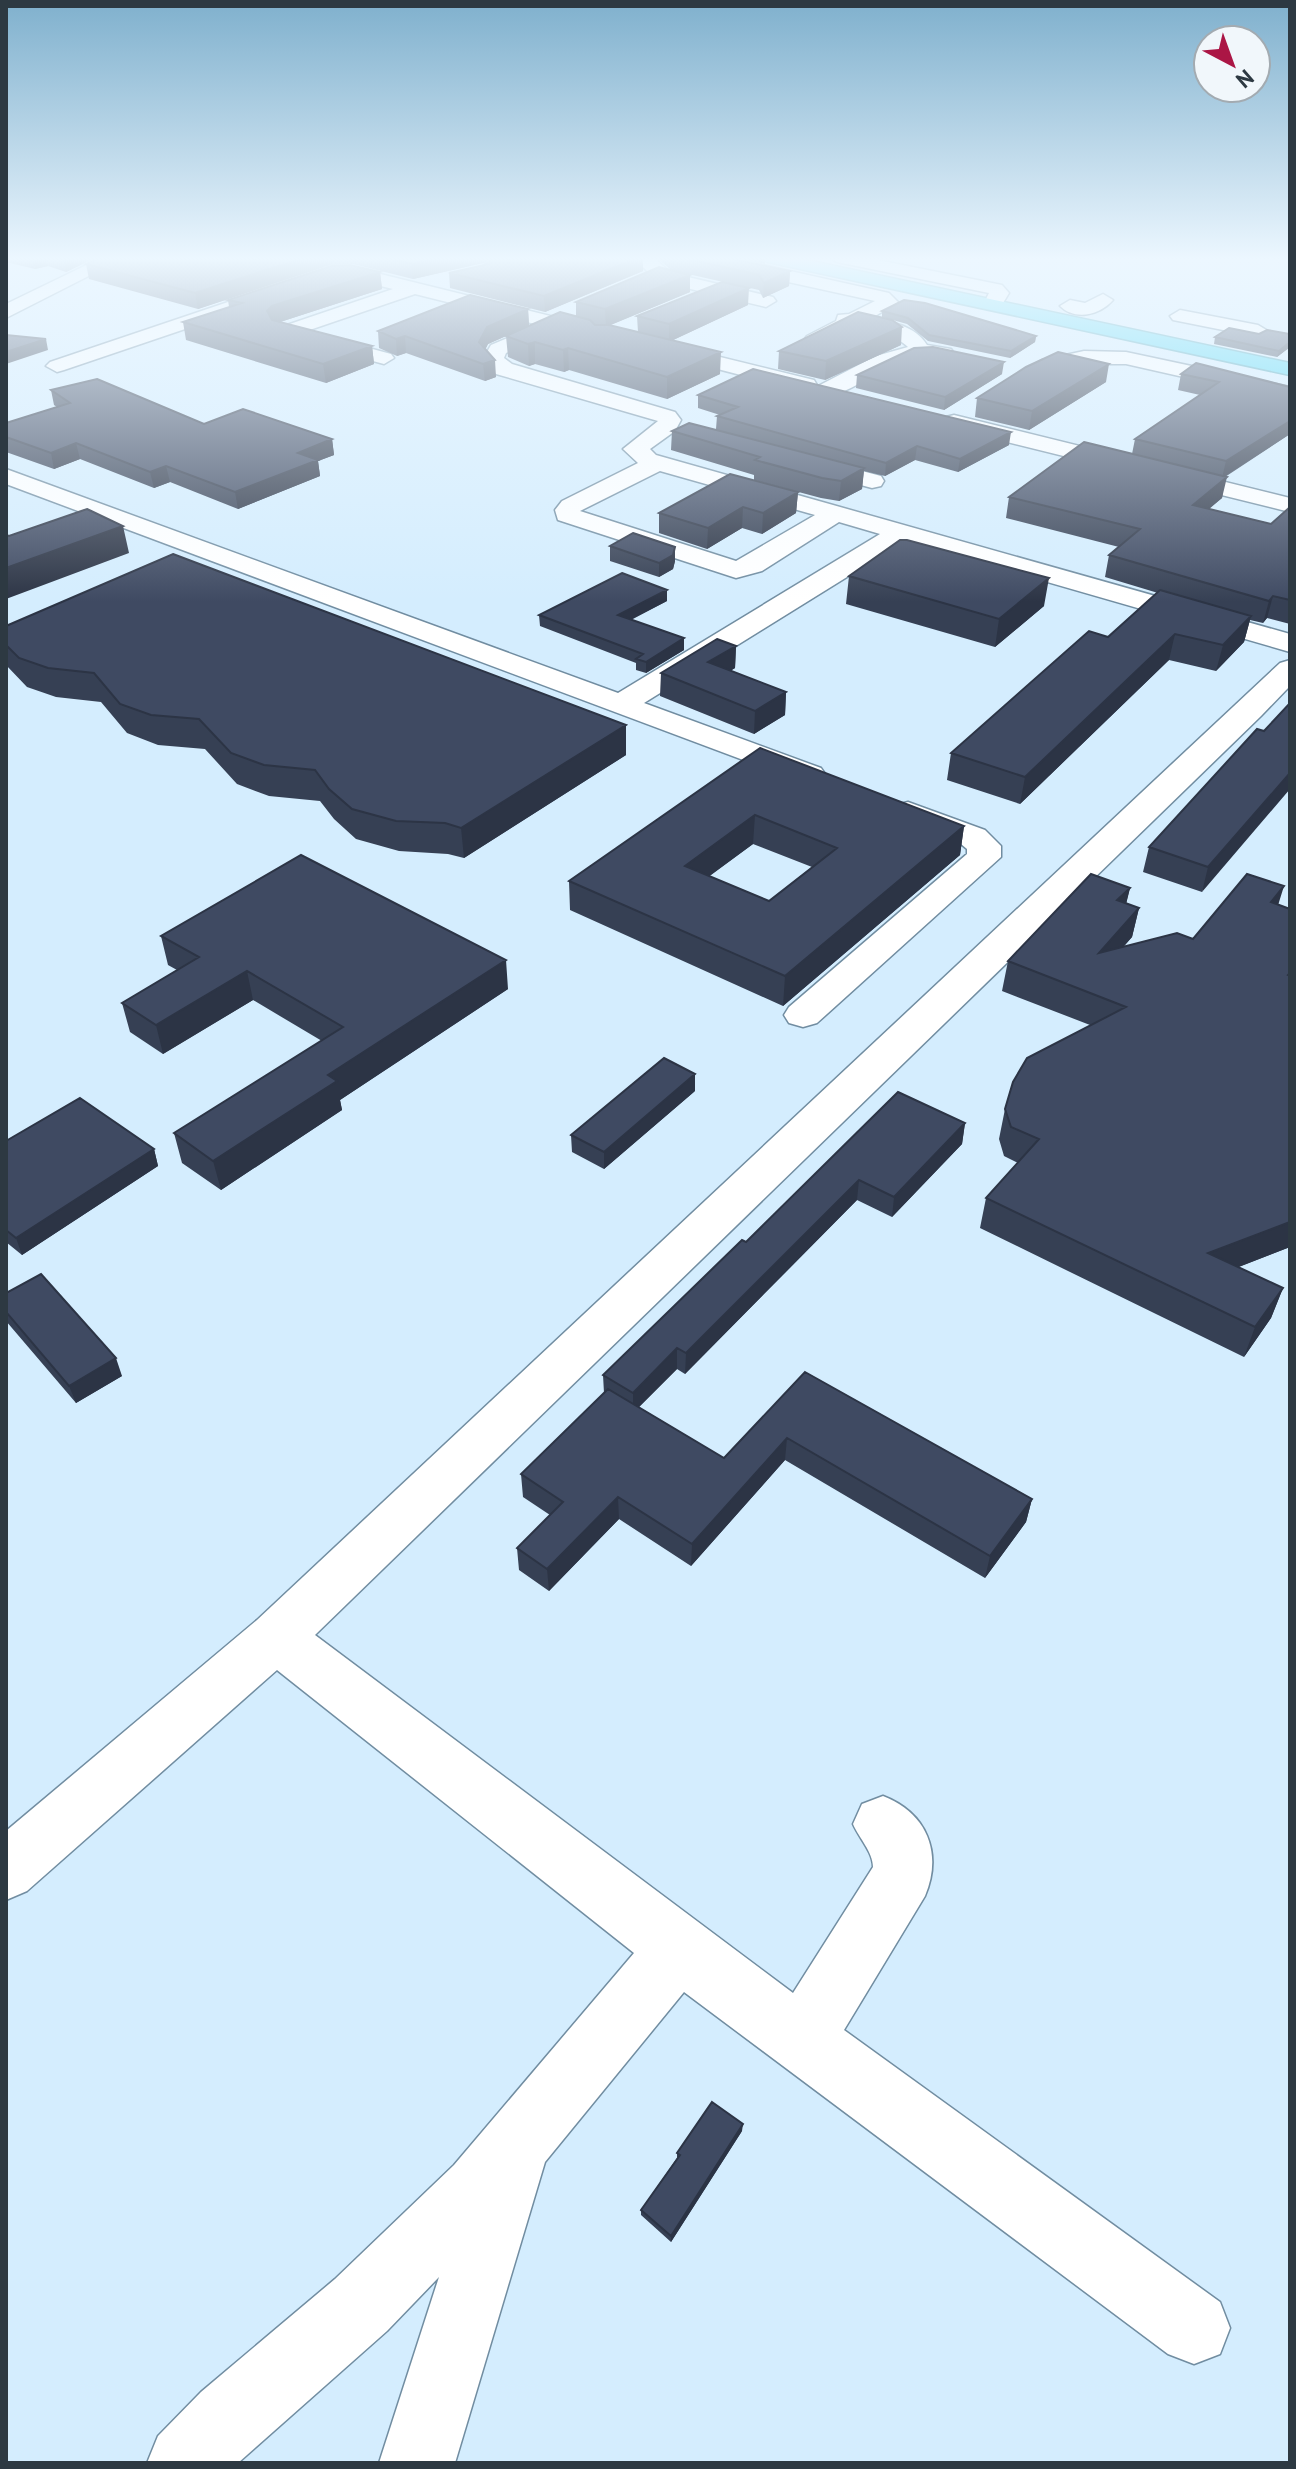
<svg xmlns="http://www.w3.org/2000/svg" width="1296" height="2469" font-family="'PT Sans',sans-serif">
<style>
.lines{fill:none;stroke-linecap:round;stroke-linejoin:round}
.minor-casing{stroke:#718da1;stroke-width:3}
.highway-casing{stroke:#3f9fb4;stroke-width:3}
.minor{fill:#fff;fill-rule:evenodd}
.highway{fill:#48d6f2;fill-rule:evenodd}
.wall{fill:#364054;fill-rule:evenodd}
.shaded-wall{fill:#2c3445}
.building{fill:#3f4a62;stroke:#2c3445;stroke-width:2;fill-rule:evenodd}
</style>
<rect width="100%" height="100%" fill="#d4edfe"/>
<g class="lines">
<g class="minor-casing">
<path id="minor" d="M103 257H126L6 318V304Z
M633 257H653L671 273 773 297 776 301 766 307 657 281Z
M828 257H863L1002 285 1009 293 1003 303 996 305 986 299 989 293 837 262Z
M731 258 889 293 898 302 872 318C893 322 915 326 927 345L951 349 954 353C945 364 926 356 913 358 884 362 845 401 820 395L817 390 820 385 876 356 908 347C896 336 871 324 854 327 837 331 826 349 807 344L804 340 807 336 836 321 838 315 849 314 875 301 724 268 722 264Z
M352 267 607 330 610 334 607 338 600 340 560 330 506 353 504 358 512 364 675 412 681 420 675 431 650 449 656 455 1290 634V652L905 541 644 703 821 768 826 775 821 782 810 785 6 484V469L618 693 880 534 839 522 762 571 736 578 558 520 555 510 562 501 638 463 623 449 658 421 496 374 483 359 491 345 539 325 415 294 292 336H278L275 332 278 328 393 289 352 279 325 282 316 276 325 270ZM660 471 815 515 736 561 580 511Z
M1103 294 1113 300C1100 315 1075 321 1060 306L1070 300 1085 303Z
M240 298 247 300 250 304 247 308 64 370 57 372 46 366 50 362Z
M1180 310 1258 325 1268 331 1258 337 1173 320 1170 316Z
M317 334 391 354 394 358 384 364 310 344 307 340Z
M663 343 814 380 817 385 806 392 656 353 653 349 656 345Z
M1084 351 1126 352 1290 387V401L1126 364H1073L1023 383 1012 377 1042 360Z
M954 415 1290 498V512L946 427 943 422 946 417Z
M805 456 881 476 884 481 881 486 872 488 797 468 793 463 797 458Z
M1290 660V686L1261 716 315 1635 793 1993 873 1867C873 1852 859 1838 853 1824L862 1804 883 1796C927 1813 943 1853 925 1896L844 2030 1220 2302 1230 2328 1220 2354 1194 2364 1168 2354 684 1992 545 2162 455 2463H379L439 2277 387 2331 238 2463H147L158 2436 201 2392 335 2279 454 2165 634 1953 277 1670 27 1891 6 1900V1831L257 1620 1280 663Z
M908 802 985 830 1001 846V857L817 1023 803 1027 789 1023 784 1015 789 1007 967 854V849L961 844 896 819 892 812 896 805Z"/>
</g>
<g class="highway-casing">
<path id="highway" d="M759 257H793L1290 363V375L768 262Z"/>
</g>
<use href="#minor" class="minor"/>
<use href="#highway" class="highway"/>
</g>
<path class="wall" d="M6 257H97L66 272 48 266 35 269 6 262Z
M100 257H643V271L545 312 450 288 449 273 485 264 483 263 413 279 353 264 330 265 198 309 89 279 86 264Z
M656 257H724L790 271 789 286 763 298 759 290 679 272 690 292 610 325 638 332 637 316 748 305 673 340 720 374 667 399 569 370 564 372 535 364 529 366 508 357 506 336 576 316V302L671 270Z
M732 257H765V264Z
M380 272 382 289 280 322 372 346 374 364 326 383 186 340 183 322 229 307 228 300Z
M528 309 529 326 488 344 485 350 496 377 485 381 406 353 397 356 379 348 378 331Z
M882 311 1036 336 1035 342 1010 358 928 341 907 324 882 317Z
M1290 334V347L1277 357 1214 344 1215 337Z
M901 345 825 380 778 369 779 351Z
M1002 374 944 410 856 388 857 375Z
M1181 374 1290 387V434L1225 477 1222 498 1208 509 1271 524 1290 507V624L1267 618 1263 623 1250 620 1244 642 1216 671 1169 660 1020 804 947 780 951 753 1108 637 1158 593 1105 577 1109 555 1119 547 1006 518 1009 497 1132 454 1135 439 1200 395 1178 390Z
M1106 382 1029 430 975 417 977 398Z
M51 390 204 424 332 439 334 455 318 461 320 476 238 509 170 482 154 488 80 459 54 469 6 452V423L57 407 54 405Z
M698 395 1009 445 958 472 915 460 885 476 864 471 862 489 839 501 821 498 754 480V475L671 450 672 431 716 429 717 416 720 415 698 408Z
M798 492 796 513 762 534 742 528 707 549 659 533V513Z
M610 546 675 547V561L673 569 659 577 610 561Z
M849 576 1044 606 995 647 846 604Z
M667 601 631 620 684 638V650L646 673 636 670V663L540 626 539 615Z
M6 626 626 725V755L464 858 448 854 399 851 356 839 334 819 320 801 269 796 237 784 205 749 158 745 127 733 101 702 56 697 27 687 6 665Z
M736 646 735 668 730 671 786 692 785 715 754 734 660 696 661 673Z
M1264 731 1202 892 1143 872 1149 847Z
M760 748 964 826 960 855 783 1006 570 910 569 881ZM753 844 812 867 769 901 709 876Z
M1130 888 1126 903 1139 908 1132 937 1123 947 1193 939 1278 904 1290 1247 1238 1267 1283 1288 1271 1318 1244 1357 980 1228 986 1198 1018 1163 1004 1156 999 1139 1005 1109 1090 1025 1002 991 1008 961Z
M161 936 508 989 340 1100 342 1110 221 1190 182 1163 174 1133 322 1041 253 1000 163 1054 130 1032 122 1003 177 970 168 965Z
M695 1091 604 1169 572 1152 571 1135Z
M898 1092 965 1123 962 1144 892 1217 857 1200 685 1374 677 1369 639 1407 724 1458 805 1372 1032 1499 1026 1522 985 1578 785 1460 691 1566 619 1519 549 1591 519 1570 517 1548 550 1515 523 1497 521 1474 604 1393 603 1375 746 1242Z
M6 1141 154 1149 158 1166 22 1255 6 1242Z
M6 1293 122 1376 76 1403 6 1321Z
M742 2131 671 2242 641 2215V2210L677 2158V2153Z"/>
<path class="shaded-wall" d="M33 257H46L48 266 35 269Z
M63 257H97L66 272Z
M307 257H329L330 265 198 309 195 293Z
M442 257H482L483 263 413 279 412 264Z
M640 257H643V271L545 312 544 296Z
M790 271 789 286 763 298 764 283Z
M380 272 382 289 274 324 267 311 272 306Z
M690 275V292L606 327 605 309Z
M749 288 748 305 669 342V324Z
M528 309 529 326 488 344 480 359 479 342 487 327Z
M902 327 901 345 825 380 826 361Z
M405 336 406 353 397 356 396 339Z
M1036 336 1035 342 1010 358 1011 351Z
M46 339 48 350 6 364V352Z
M535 342V364L529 366 528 344Z
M1290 342V347L1277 357 1279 351Z
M372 346 374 364 326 383 323 364Z
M568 348 569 370 564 372 563 350Z
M721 352 720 374 667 399V377Z
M495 360 496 377 485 381 483 364Z
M1004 362 1002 374 944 410 945 397Z
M1109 364 1106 382 1029 430 1032 411Z
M1290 421V434L1222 478 1226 461Z
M1011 432 1009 445 958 472 960 459Z
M332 439 334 455 318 461 320 476 238 509 235 492 298 453Z
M76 443 80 459 54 469 51 453Z
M917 446 915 460 885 476 886 463Z
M166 466 170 482 154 488 150 472Z
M864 468 862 489 839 501 841 481Z
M1227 477 1222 498 1188 527 1193 505Z
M798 492 796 513 762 534 763 513Z
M743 507 742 528 707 549 708 528Z
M123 526 129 553 6 599V568Z
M675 547V561L673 569 659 577V563Z
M1049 578 1044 606 995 647 999 619Z
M667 590V601L618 626V615Z
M1273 596 1267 618 1263 623 1269 601Z
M1251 616 1244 642 1216 671 1223 645Z
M1175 634 1169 660 1020 804 1025 777Z
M684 638V650L646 673V662Z
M736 646 735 668 707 685 708 662Z
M786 692 785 715 754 734 755 711Z
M626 725V755L464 858 461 828Z
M1290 773V789L1202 892 1208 867Z
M755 815 753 844 684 895 685 866Z
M964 826 960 855 783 1006 785 976Z
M1284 886 1275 915 1271 902Z
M1130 888 1123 917 1117 900Z
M1139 908 1132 937 1093 982 1099 953Z
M506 960 508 989 340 1100 342 1110 221 1190 213 1161 328 1075Z
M247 971 253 1000 163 1054 156 1025Z
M695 1074V1091L604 1169V1152Z
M965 1123 962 1144 892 1217 894 1197Z
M154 1149 158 1166 22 1255 16 1238Z
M859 1180 857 1200 685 1374 686 1353Z
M1290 1222V1247L1198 1283 1208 1253Z
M1283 1288 1271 1318 1244 1357 1255 1327Z
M677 1348V1369L633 1413V1393Z
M116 1358 122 1376 76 1403 69 1386Z
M787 1438 785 1460 691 1566 692 1544Z
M618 1497 619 1519 549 1591 547 1569Z
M1032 1499 1026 1522 985 1578 990 1556Z
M743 2124 742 2131 671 2242V2236Z"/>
<path class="building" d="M100 257H307L195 293 86 264Z
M383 257H442L412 264Z
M492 257H640L544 296 449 273 489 264Z
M679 257H724L790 271 764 283 759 275Z
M350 265 380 272 272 306 267 311 272 320 372 346 323 364 183 322 242 303 228 300 331 266Z
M659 267 690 275 605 309 576 302Z
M722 282 749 288 669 324 637 316Z
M470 295 528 309 487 327 479 342 495 360 483 364 405 336 396 339 378 331Z
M904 300 925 303 1036 336 1011 351 929 335 908 318 882 311Z
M560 312 590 320 595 325H609L721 352 667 377 568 348 563 350 535 342 528 344 506 336Z
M858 312 892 320 902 327 826 361 779 351Z
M1229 328 1259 334 1267 330 1290 334V342L1279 351 1215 337Z
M6 335 46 339 6 352Z
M933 347 1004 362 945 397 857 375 914 348Z
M1058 352 1109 364 1032 411 977 398 1026 367Z
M1196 363 1290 387V421L1226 461 1135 439 1219 382 1181 374Z
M753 369 1011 432 960 459 917 446 886 463 717 416 738 407 698 395Z
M97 379 204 424 243 409 332 439 298 453 318 460 235 492 166 466 150 472 76 443 51 453 6 437V423L70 403 51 390Z
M689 423 864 468 841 481 822 478 755 460 760 457 672 431Z
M1084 442 1227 477 1193 505 1271 524 1290 507V600L1273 596 1269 601 1109 555 1140 529 1009 497Z
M730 474 798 492 763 513 743 507 708 528 659 513Z
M87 509 123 526 6 568V535L9 536Z
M633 533 675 547 673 555 659 563 610 546Z
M900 540H907L1049 578 999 619 849 576Z
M173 554 626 725 461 828 445 823 396 821 352 809 329 789 315 770 264 765 231 753 199 719 151 715 120 704 94 673 48 668 19 658 6 645V626Z
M622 573 667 590 618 615 684 638 646 662 636 659 643 654 539 615Z
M1160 590 1251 616 1223 645 1175 634 1025 777 951 753 1089 631 1108 637Z
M717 639 736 646 708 662 786 692 755 711 661 673Z
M1290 703V773L1208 867 1149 847 1257 729 1264 731Z
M760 748 964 826 785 976 569 881ZM755 815 837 848 769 901 685 866Z
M301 855 506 960 328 1075 337 1081 213 1161 174 1133 343 1027 247 971 156 1025 122 1003 199 957 161 936Z
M1091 874 1130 888 1117 900 1139 908 1099 953 1177 933 1193 939 1247 874 1284 886 1271 902 1290 909V973L1288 975 1290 976V1222L1208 1253 1283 1288 1255 1327 986 1198 1039 1139 1011 1127 1005 1109 1013 1082 1027 1058 1126 1007 1008 961Z
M664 1058 695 1074 604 1152 571 1135Z
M898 1092 965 1123 894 1197 859 1180 686 1353 677 1348 633 1393 603 1375 742 1240 746 1242Z
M80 1098 154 1149 16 1238 6 1230V1141Z
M41 1274 116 1358 69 1386 6 1312V1293Z
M805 1372 1032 1499 990 1556 787 1438 692 1544 618 1497 547 1569 517 1548 563 1502 521 1474 608 1389 724 1458Z
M712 2102 743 2124 671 2236 641 2210 680 2155 677 2153Z"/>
<linearGradient id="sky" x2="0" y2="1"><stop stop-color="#7fb0cd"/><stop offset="0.43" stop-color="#ecf7ff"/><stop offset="1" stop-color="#ecf7ff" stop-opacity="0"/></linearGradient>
<rect width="1296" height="602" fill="url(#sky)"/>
<rect width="1296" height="2469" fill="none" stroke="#2d3942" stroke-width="16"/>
<g transform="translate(1232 64) rotate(139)"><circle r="38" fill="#f1f7fb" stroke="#a3abb1" stroke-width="2"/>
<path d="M0-6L14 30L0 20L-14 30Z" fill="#ab1645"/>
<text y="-12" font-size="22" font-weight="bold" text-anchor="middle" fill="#2d3942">N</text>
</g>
</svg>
